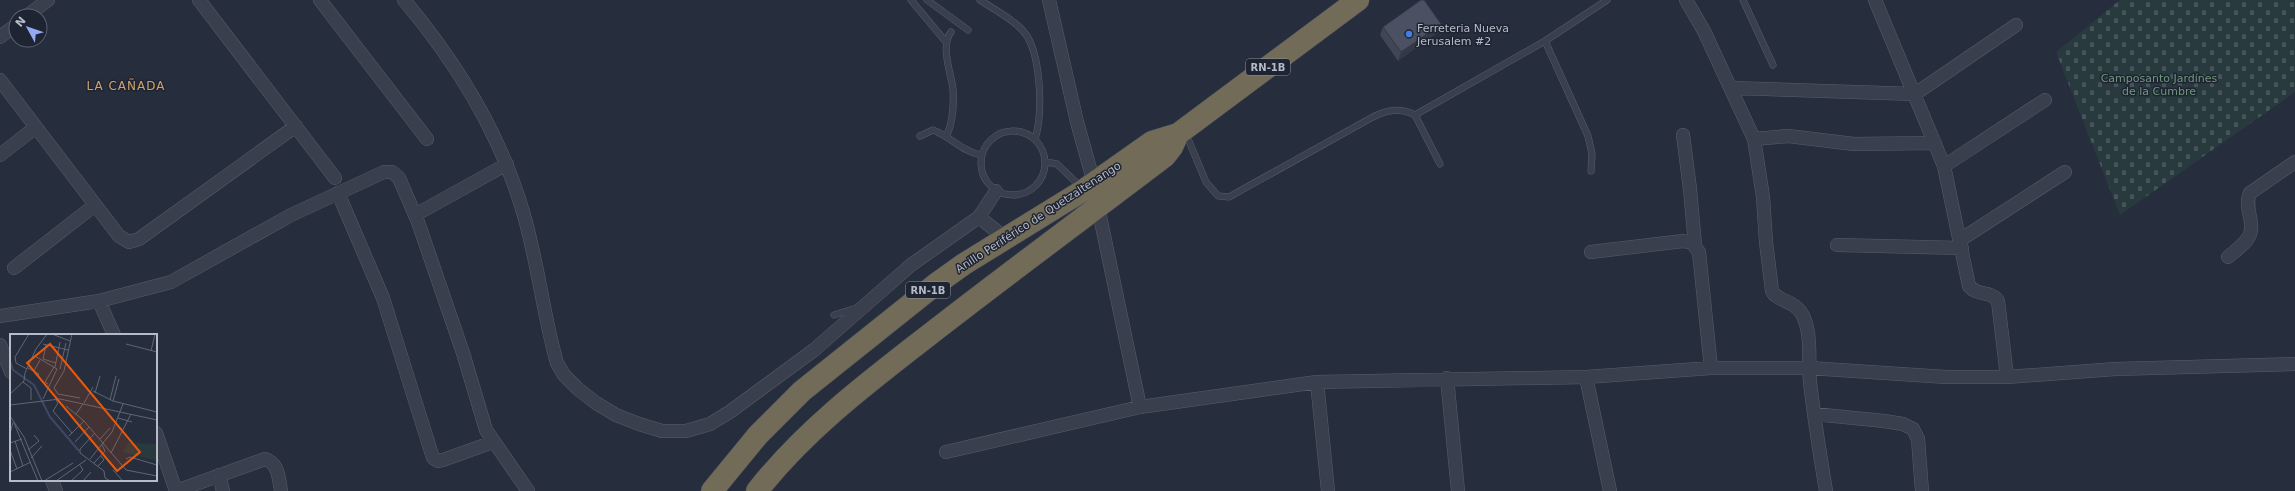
<svg xmlns="http://www.w3.org/2000/svg" width="2295" height="491" font-family="'DejaVu Sans',sans-serif">
<style>
.cemetery{fill:url(#cemetery-stones)}
.lines{fill:none;stroke-linecap:round;stroke-linejoin:round}
.lane-casing{stroke:#585d6b;stroke-width:7}
.street-casing{stroke:#585d6b;stroke-width:14}
.highway-casing{stroke:#454a58;stroke-width:23}
.lane{stroke:#3a3f4d;stroke-width:6}
.street{stroke:#3a3f4d;stroke-width:13}
.highway{stroke:#726b58;stroke-width:22}
.wall{fill:#404655}
.shaded-wall{fill:#343945}
.building{fill:#4b5163;stroke:#343945}
.shop-dot{fill:#3f7fe0;stroke:#1f2432;stroke-width:1.5}
.labels{text-anchor:middle;stroke-width:3;stroke-linejoin:round;paint-order:stroke}
.shield{fill:#1f2432;stroke:#898e9b;stroke-width:1}
.shield-label{font-size:10px;font-weight:bold;fill:#b6bbc8}
.poi-label{font-size:11px;fill:#b6bbc8;stroke:#1f2432;text-anchor:start}
.park-label{font-size:11px;fill:#6f977d;stroke:#1f2432}
.street-label{font-size:11px;fill:#b6bbc8;stroke:#1f2432}
.neighbourhood-label{font-size:12px;letter-spacing:1px;fill:#cda36c;stroke:#1f2432}
.inset-river{fill:none;stroke:#3d4964;stroke-width:2}
.inset-road{fill:none;stroke:#606675;stroke-width:1}
.view{fill:#e8590c;fill-opacity:0.15;stroke:#e8590c;stroke-width:2}
.inset-edge{fill:none;stroke:#b6bbc8;stroke-width:2}
</style>
<defs>
<pattern id="cemetery-stones" width="16" height="16" patternUnits="userSpaceOnUse"><rect width="16" height="16" fill="#293a3f"/><path d="M2 7V4a2 2 0 0 1 4 0v3zM10 15v-3a2 2 0 0 1 4 0v3z" fill="#465559"/></pattern>
</defs>
<rect width="100%" height="100%" fill="#262d3d"/>
<path class="cemetery" d="M2120 0H2295V92L2120 215 2056 52Z"/>
<g class="lines">
<g class="lane-casing">
<path id="lane" d="M911 0 946 42
M927 0 968 30
M980 0C995 10 1017 21 1027 36 1041 59 1043 114 1035 139
M1743 0 1773 65
M1545 41 1588 136 1592 154 1591 171
M1415 115 1545 41 1607 0
M981 163a32 32 0 1 1 64 0a32 32 0 1 1-64 0Z
M1186 134 1206 182 1218 196 1229 197 1371 118C1386 110 1399 107 1415 115L1440 164
M947 135C953 121 954 105 953 89 951 73 940 46 951 32
M920 136 933 130C951 137 963 152 981 155
M1046 162 1057 164 1082 188
M834 315 853 309"/>
</g>
<g class="street-casing">
<path id="street" d="M199 0 335 178
M320 0 427 139
M404 0C457 63 500 133 523 212 538 262 543 314 557 363L564 375 578 389 596 403 616 415 639 424 662 431H686L710 424 731 411 814 350 911 265 979 217 996 191
M1049 0 1077 122 1094 183
M1686 0 1704 31 1754 139 1763 197 1766 242 1772 291C1777 302 1796 299 1804 318 1812 338 1808 361 1810 382 1814 418 1820 455 1826 491
M1875 0 1944 166 1969 286C1978 297 1991 290 1998 301L2007 377
M27 16 48 0
M0 37 16 25
M0 80 119 236 129 242 139 239 296 126
M1731 88 1915 94 2016 25
M1683 135 1690 189 1695 245
M1754 139 1788 136 1854 144 1935 143
M0 155 36 127
M1944 166 2045 100
M338 193 383 298 433 458 438 461 443 460 493 442
M1098 207 1140 407
M415 215 507 164
M979 217 1005 238
M1960 240 2065 172
M1837 245 1962 248
M1591 252 1683 241 1692 243 1699 252 1711 368
M2228 257C2236 250 2249 242 2251 231 2253 218 2244 206 2250 193L2295 162
M14 268 95 205
M99 301 114 335
M0 316 99 301 171 282 291 215 384 172H392L399 178 418 222 463 353 486 430 528 491
M0 345 11 372
M1586 377 1610 491
M1447 378 1458 491
M1317 382 1328 491
M1814 414 1884 421 1903 424 1913 429 1918 439 1922 491
M156 433 176 491
M946 452 1140 407 1317 382 1586 377 1711 368H1809L1946 377H2007L2115 369 2295 364
M219 475 223 491
M52 480 56 491
M176 491 265 459C279 463 279 480 281 491"/>
</g>
<g class="highway-casing">
<path id="highway" d="M712 491 758 435 802 391 936 284 964 264 1084 190 1152 142 1178 134 1358 0
M757 491C805 430 867 383 929 335 1006 275 1086 216 1165 156L1172 147 1178 134"/>
</g>
<use href="#lane" class="lane"/>
<use href="#street" class="street"/>
<use href="#highway" class="highway"/>
</g>
<path class="wall" d="M1441 24 1438 32 1398 61 1380 35 1383 27Z"/>
<path class="shaded-wall" d="M1441 24 1438 32 1398 61 1401 52Z"/>
<path class="building" d="M1421 0H1424L1441 24 1401 52 1383 27Z"/>
<circle class="shop-dot" cx="1409" cy="34" r="4"/>
<g class="labels">
<g class="shield">
<rect x="1246" y="59" width="44" height="16" rx="3"/>
<rect x="906" y="282" width="44" height="16" rx="3"/>
</g>
<g class="shield-label">
<text x="1268" y="71">RN-1B</text>
<text x="928" y="294">RN-1B</text>
</g>
<g class="poi-label">
<text x="1417" y="32">Ferreteria Nueva<tspan x="1417" dy="13">Jerusalem #2</tspan></text>
</g>
<g class="park-label">
<text x="2159" y="82">Camposanto Jardínes<tspan x="2159" dy="13">de la Cumbre</tspan></text>
</g>
<g class="street-label">
<text transform="translate(1038 217) rotate(-33)" y="4">Anillo Periférico de Quetzaltenango</text>
</g>
<g class="neighbourhood-label">
<text x="126" y="90">LA CAÑADA</text>
</g>
</g>
<g transform="translate(10 334)">
<rect width="147" height="147" fill="#262d3d"/>
<path d="M118 109 147 110V127L113 118Z" fill="#293a3f"/>
<path class="inset-river" d="M0 27 3 36 24 51 40 83 69 117"/>
<path class="inset-road" d="M42 0 60 7M62 0 54 37 44 54 48 60 70 64M33 10 58 16M116 10 147 18M36 11 33 25 46 29M141 17 145 0M25 22 47 35 33 65M45 33 50 8M18 34 29 40 28 42M17 35 6 29 5 23 19 0M50 35 56 9M24 37 30 26M13 48 21 54V66M38 50 35 48 44 33M83 57 103 67 147 78M85 59 90 42M0 60 14 47 15 39 26 15 37 0M46 66 48 69 43 77 62 99M100 66 106 42M103 67 109 45M74 69 83 53M0 71 50 65 147 86M56 72 74 87 116 136 147 142M66 80 73 70M0 82 14 103 32 147M108 84 122 88M4 89 28 147M85 99 70 115V119L94 137 95 144 100 147M0 100 3 88M59 102 74 87M90 105 100 94M5 107 13 132M65 108 79 93M0 109 12 105M0 116 7 135M18 116 29 107 24 101M101 119 121 80M21 124 32 112M80 125 102 98 113 70M116 125 120 123 147 131M84 129 95 117 92 111M88 132 94 126 91 122M103 136 112 146M0 138 21 128M34 147 63 129M46 147 76 126M61 147 73 136 70 131M73 147 81 138"/>
<path class="view" d="M40 10 130 118 107 137 17 29Z"/>
<rect width="147" height="147" class="inset-edge"/>
</g>
<g transform="translate(28 28) rotate(310)"><circle r="19" fill="#1f2432" stroke="#5b606e"/>
<path d="M0-3L7 15L0 10L-7 15Z" fill="#93aaf0"/>
<text y="-6" font-size="11" font-weight="bold" text-anchor="middle" fill="#b6bbc8">N</text>
</g>
</svg>
